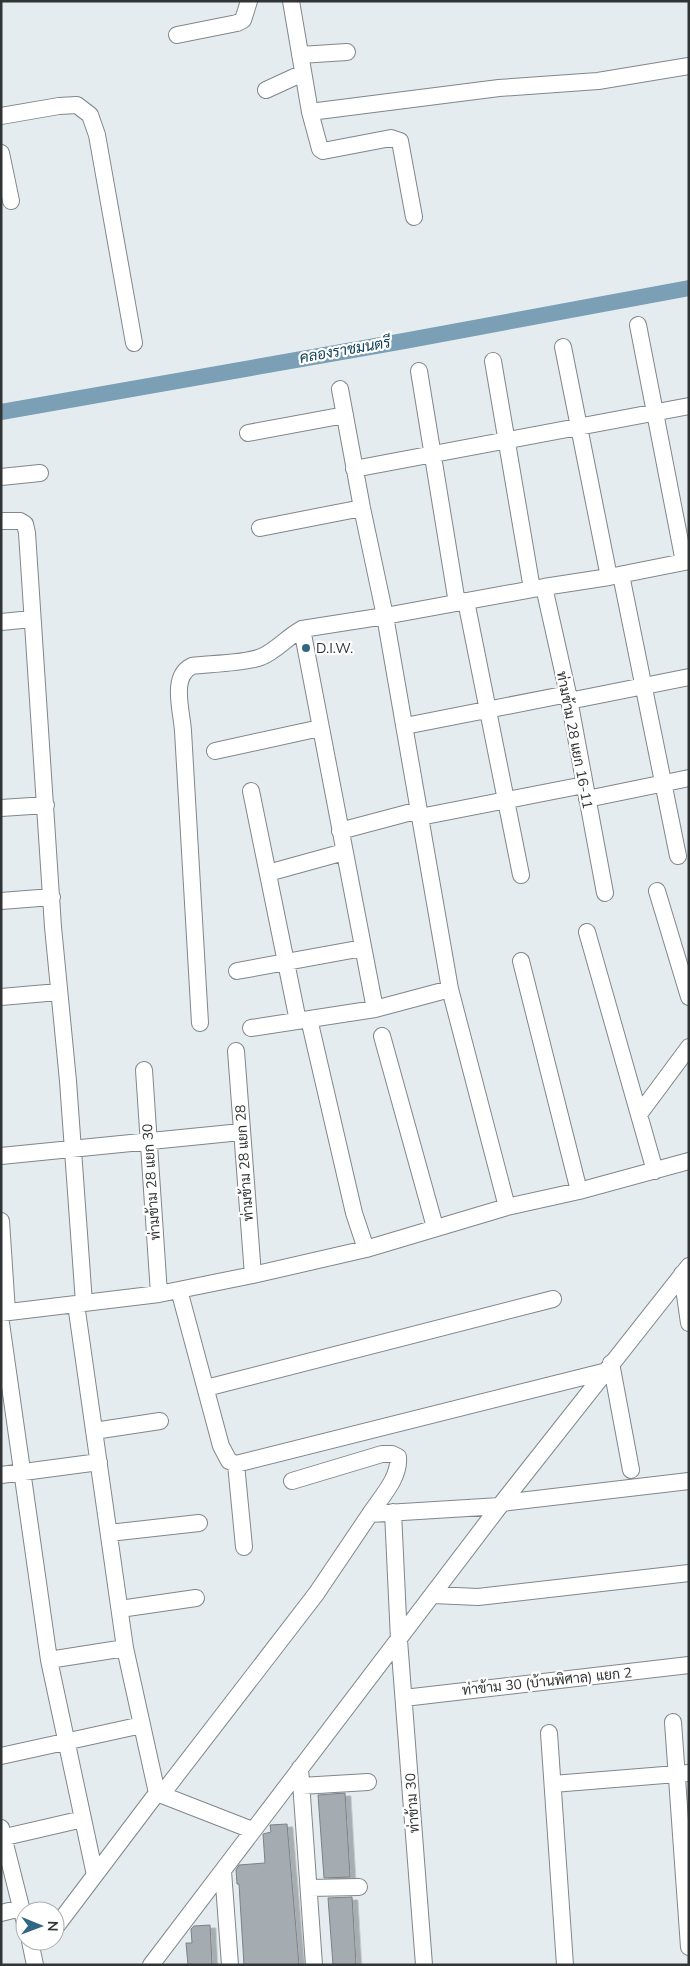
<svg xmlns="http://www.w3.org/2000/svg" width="690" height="1966" font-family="Mulish,Sarabun,sans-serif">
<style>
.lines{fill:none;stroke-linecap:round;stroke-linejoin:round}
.canal{stroke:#7b9fb4;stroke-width:16}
.building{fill:#a5acb1;stroke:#7b8286;filter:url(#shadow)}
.minor-casing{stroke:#80878b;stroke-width:18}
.minor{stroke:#fff;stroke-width:16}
.poi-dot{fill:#326783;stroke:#fff;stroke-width:2}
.labels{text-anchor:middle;stroke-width:4.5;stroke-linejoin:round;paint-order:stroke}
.poi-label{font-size:14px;fill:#313435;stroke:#fff;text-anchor:start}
.street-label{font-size:14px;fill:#313435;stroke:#fff}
.water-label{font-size:15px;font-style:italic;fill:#114259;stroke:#fff}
</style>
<defs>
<filter id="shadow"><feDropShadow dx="5.5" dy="3" stdDeviation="0" flood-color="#0004"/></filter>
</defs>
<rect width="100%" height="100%" fill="#e4ecf0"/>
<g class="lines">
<path class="canal" d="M1 412 404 341 689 288"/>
</g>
<path class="building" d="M345 1793 350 1877 324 1878 318 1795Z
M287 1824 299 1965H244L239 1884H237L236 1870 239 1865 265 1863 263 1834 271 1832 270 1825Z
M352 1897 356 1965H333L328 1898Z
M210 1925 212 1965H188L186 1943H192L191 1929 194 1926Z"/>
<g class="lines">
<g class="minor-casing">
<path id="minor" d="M291 1 310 112 499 88 598 81 689 66
M177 35 237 23 243 20 249 1
M300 55 347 52
M266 90 303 73
M310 112 320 149 323 151 391 138 400 141 414 217
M1 116 59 106 77 105 90 115 97 135 134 343
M1 153 11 201
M638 325 684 562
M563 347 609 577
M493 361 532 589
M419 371 457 603
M248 433 345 415
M354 469 689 406
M1 477 40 473
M1 521H20L25 524 27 533 53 927 68 1081 84 1303
M260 528 362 508
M621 575 678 856
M544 587 568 694 605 893
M466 601 521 875
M1 622 32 619
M302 629 375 1009
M569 701 689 677
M405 726 568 694
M215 751 320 728
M251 791 298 1021
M587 799 689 778
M1 808 46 805
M420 817 584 785
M340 831 419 810
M268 873 344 852
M657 891 689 997
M1 901 52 897
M587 932 655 1171
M521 961 579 1191
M237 971 363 948
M450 989 507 1207
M1 997 58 992
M309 1019 354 1213 366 1249
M200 1023 183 731C182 712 170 676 192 666 207 664 248 663 261 657 276 651 287 637 302 629L385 616 544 587 609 577 689 561
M251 1028 375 1009 450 989 385 616 362 508 340 389
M382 1036 435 1227
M236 1051 253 1275
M144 1070 159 1294
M640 1113 689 1047
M1 1156 241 1132
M1 1221 7 1312
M682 1274 689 1323
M179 1290 221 1446 229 1461 236 1464 603 1372
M1 1313 159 1294 253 1275 366 1249 507 1207 579 1191 689 1161
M1 1323 49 1660 95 1875
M611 1363 631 1470
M206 1388 553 1299
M94 1431 160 1421
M236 1464 244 1547
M1 1475 99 1462
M292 1481 382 1454H392L398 1457C400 1478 381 1497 370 1514
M502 1503 689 1481
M393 1512 399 1640 424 1965
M109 1533 199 1523
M433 1595 478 1597 689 1573
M120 1609 196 1598
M49 1660 125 1648
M404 1698 689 1665
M673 1722 689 1947
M549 1733 565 1965
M1 1756 142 1725
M300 1768 314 1965
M553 1784 689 1773
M301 1786 368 1782
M157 1793 252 1830
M162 1794 316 1594 370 1514 500 1506
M1 1828 25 1923
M1 1838 83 1819
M223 1871 230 1965
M309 1888 359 1887
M1 1913 21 1908
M55 1928 157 1793 125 1648 76 1304
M30 1941 35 1965
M151 1965 502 1503 689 1266"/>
</g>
<use href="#minor" class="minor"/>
</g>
<circle class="poi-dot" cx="306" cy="648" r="5"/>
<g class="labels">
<g class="poi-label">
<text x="316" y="653">D.I.W.</text>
</g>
<g class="street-label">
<text transform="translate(575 740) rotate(79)" y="5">ท่ามข้าม 28 แยก 16-11</text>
<text transform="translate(244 1163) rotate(-94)" y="5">ท่ามข้าม 28 แยก 28</text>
<text transform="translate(151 1182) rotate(-94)" y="5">ท่ามข้าม 28 แยก 30</text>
<text transform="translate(547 1681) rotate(-6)" y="5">ท่าข้าม 30 (บ้านพิศาล) แยก 2</text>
<text transform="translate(412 1803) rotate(-94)" y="5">ท่าข้าม 30</text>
</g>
<g class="water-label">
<text transform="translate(345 350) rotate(-10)" y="5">คลองราชมนตรี</text>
</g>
</g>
<rect width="690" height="1966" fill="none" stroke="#313435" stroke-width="5"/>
<g transform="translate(40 1926) rotate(91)"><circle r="24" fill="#ffffff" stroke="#adaeae"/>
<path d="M0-4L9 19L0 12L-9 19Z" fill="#326783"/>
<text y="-8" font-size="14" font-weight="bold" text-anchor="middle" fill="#313435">N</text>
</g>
</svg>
